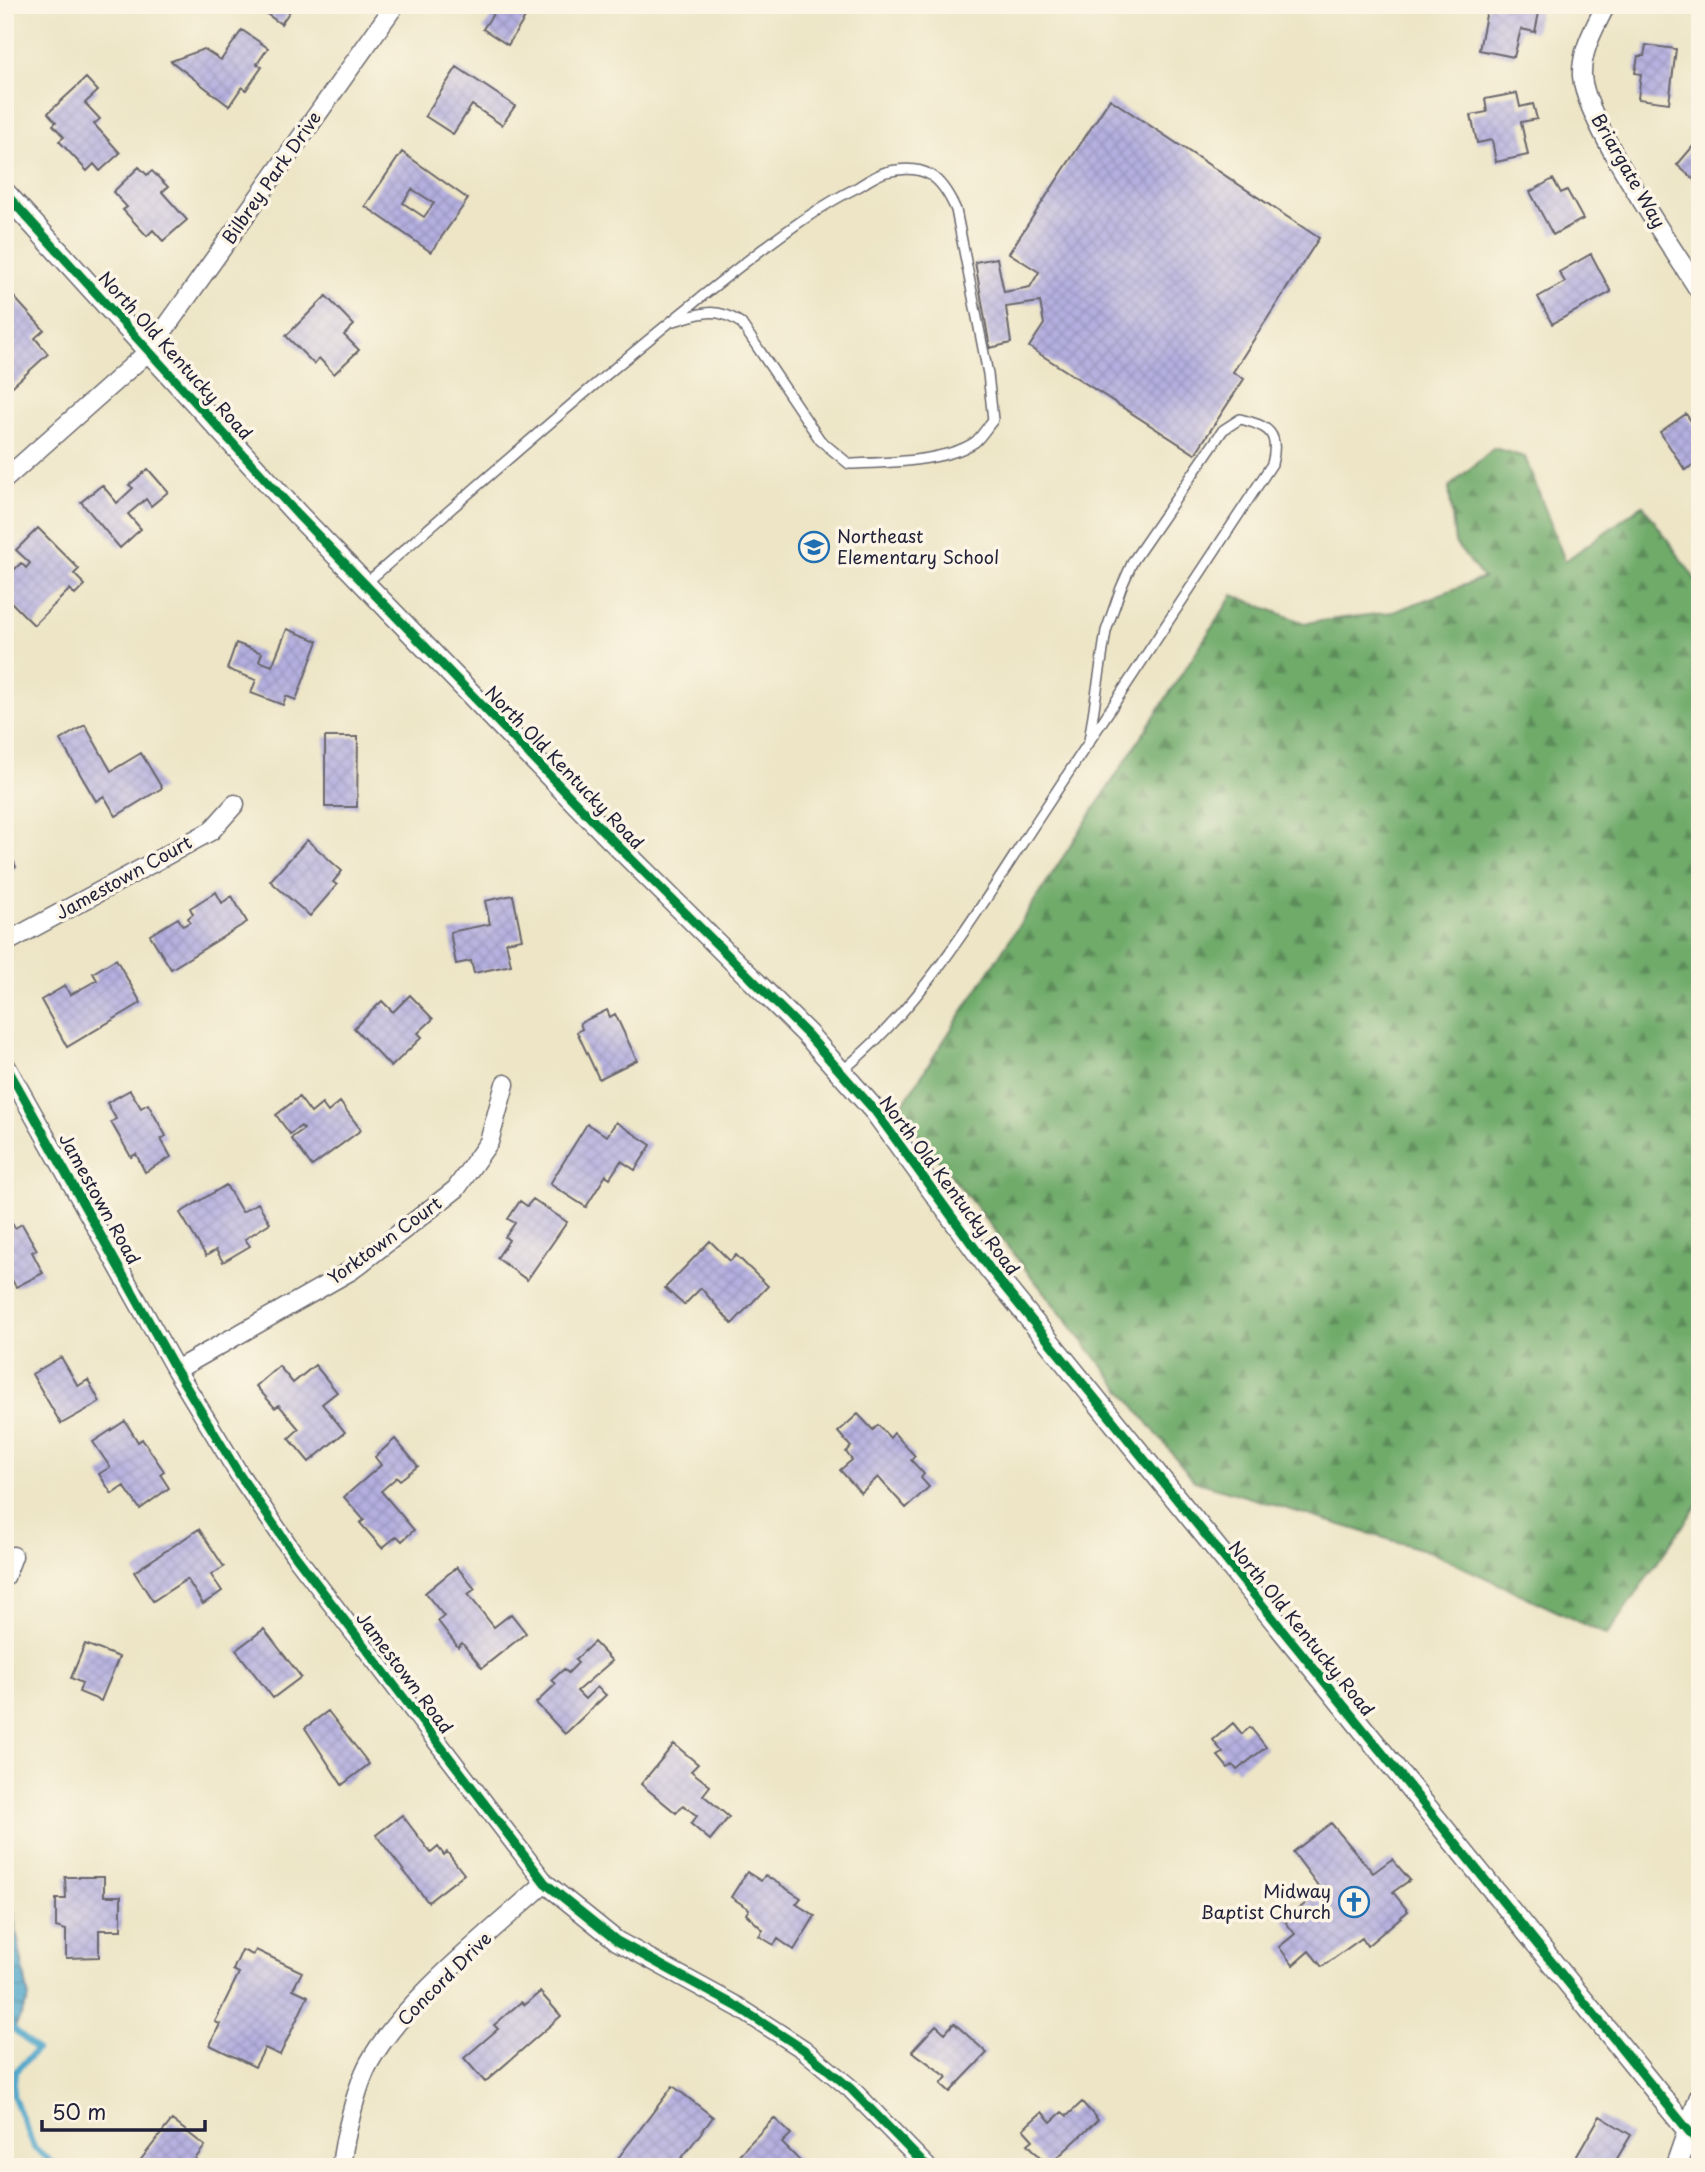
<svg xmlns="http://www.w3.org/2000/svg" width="1705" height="2172" font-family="'Playpen Sans',sans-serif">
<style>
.forest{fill:url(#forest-firs);stroke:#496653;stroke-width:2}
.water{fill:url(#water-waves);stroke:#386482;stroke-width:2}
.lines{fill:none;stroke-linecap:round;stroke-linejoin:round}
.stream{stroke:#4da6ca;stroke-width:6}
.building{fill:url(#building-cross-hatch);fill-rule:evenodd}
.service-casing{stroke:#69666c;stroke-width:12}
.minor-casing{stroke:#69666c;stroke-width:21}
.tertiary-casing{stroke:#69666c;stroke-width:24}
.service{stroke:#fff;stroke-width:9}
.minor{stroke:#fff;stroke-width:18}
.tertiary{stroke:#fff;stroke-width:21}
.cycleway-casing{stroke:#fcf5e5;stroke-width:13}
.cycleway{stroke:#00873e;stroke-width:9}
.labels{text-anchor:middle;stroke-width:7;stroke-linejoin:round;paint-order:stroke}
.street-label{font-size:18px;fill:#22223b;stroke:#fcf5e5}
.poi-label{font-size:18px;fill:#22223b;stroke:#fcf5e5;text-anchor:start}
</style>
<defs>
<pattern id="forest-firs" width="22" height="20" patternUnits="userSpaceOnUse" patternTransform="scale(1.75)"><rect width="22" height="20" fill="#70ab6b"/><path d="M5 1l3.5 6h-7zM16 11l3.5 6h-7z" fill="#5c8b59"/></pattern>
<pattern id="water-waves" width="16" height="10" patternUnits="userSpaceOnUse" patternTransform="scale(1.75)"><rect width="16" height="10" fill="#4da6ca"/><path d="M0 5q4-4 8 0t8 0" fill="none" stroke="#4087a5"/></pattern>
<pattern id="building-cross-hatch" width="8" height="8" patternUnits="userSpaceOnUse" patternTransform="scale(1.75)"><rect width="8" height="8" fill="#b4afdf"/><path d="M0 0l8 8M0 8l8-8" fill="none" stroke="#9a96c0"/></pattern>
</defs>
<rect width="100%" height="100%" fill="#fcf5e5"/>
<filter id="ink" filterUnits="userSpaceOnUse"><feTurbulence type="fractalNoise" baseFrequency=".0143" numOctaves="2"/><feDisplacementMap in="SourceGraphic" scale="14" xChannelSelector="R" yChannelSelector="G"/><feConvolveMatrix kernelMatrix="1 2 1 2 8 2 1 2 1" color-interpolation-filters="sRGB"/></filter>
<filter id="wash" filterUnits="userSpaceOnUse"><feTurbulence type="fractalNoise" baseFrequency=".00686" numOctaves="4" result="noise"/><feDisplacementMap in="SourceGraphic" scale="28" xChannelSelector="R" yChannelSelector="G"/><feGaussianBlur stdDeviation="1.57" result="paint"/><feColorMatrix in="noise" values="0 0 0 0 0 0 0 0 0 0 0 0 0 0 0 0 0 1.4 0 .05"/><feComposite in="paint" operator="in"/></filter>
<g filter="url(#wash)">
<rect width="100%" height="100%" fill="#ede5c6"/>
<path class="forest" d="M1494 448 1525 457 1565 561 1643 505 1700 586V1501L1607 1635 1431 1552 1194 1481 899 1110 1233 595 1304 623 1393 612 1483 578 1455 543 1449 487Z"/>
<path class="water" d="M5 1897 11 1904 29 1999 14 2029 5 2036Z"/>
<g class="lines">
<path class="stream" d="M14 2029 36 2050 15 2072 13 2095 34 2147 57 2167"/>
</g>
<g id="blocks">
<path class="building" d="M254 5H294L281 24Z
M492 5H533L508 45 483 29 495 11 491 8Z
M1488 5 1540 8 1535 32 1521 29 1514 57 1479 50Z
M242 30 268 48 257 64 262 67 246 90 242 87 229 106 171 61 204 49 221 60Z
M1646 45 1676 49 1669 103 1638 99 1641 74 1635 73 1638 56H1644Z
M457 67 515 106 502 125 472 105 453 134 425 116Z
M86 78 98 91 85 103 100 119 94 124 120 153 100 171 94 164 87 171 59 141 64 137 53 125 56 122 48 113Z
M1517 93 1520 107 1533 104 1537 119 1521 122 1528 155 1496 162 1492 140 1477 143 1471 115 1487 112 1485 99Z
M1110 99 1319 238 1233 372 1244 379 1195 454 1029 347 1044 324 1040 302 1006 307 1011 343 990 348 975 262 997 258 1004 292 1030 287 1039 272 1009 253Z
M1700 138V185L1677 165Z
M402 152 468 199 431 252 365 206ZM412 189 434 203 424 217 403 203Z
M139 167 147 175 152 171 168 187 162 192 187 220 163 241 153 230 147 236 123 210 127 207 113 192Z
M1553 179 1561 193 1567 190 1583 219 1553 235 1530 192Z
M1591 254 1611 292 1552 324 1538 297 1565 282 1559 272Z
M326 296 354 325 344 335 359 350 334 374 319 358 314 364 286 336Z
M14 297 44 330 35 338 48 354 5 393V344L13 337 5 328V306Z
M1686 414 1700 434V460L1685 470 1660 432Z
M148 469 168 492 151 506 146 499 128 514 141 529 120 548 81 502 102 485 117 503 133 488 129 485Z
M38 528 79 569 74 574 85 585 75 595 70 589 34 625 5 596V586L13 579 9 575 21 563 26 568 30 563 16 550Z
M287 629 318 641 296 700 286 696 283 705 251 693 256 680 227 669 236 643 262 653 259 661 272 666Z
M85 725 111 771 141 753 162 788 116 816 104 796 96 801 60 740Z
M325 737H358L357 807H325Z
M5 831 11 844 7 846 16 867 5 872Z
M307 840 342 871 333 882 337 885 310 916 270 881Z
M216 892 222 903 232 896 247 922 171 969 150 935 178 918 183 926 190 922 188 918 193 914 190 908Z
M513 895 522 939 506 942 511 965 474 973 471 961 456 964 450 932 490 924 485 901Z
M116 959 141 1003 67 1047 41 1000 65 986 70 995 97 980 93 973Z
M410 995 433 1019 418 1033 422 1037 391 1067 354 1028 382 1001 393 1012Z
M607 1010 610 1017 615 1014 637 1060 599 1079 577 1032 582 1029 580 1023Z
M130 1090 141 1108 148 1104 166 1136 161 1139 171 1157 145 1172 136 1154 131 1157 111 1122 116 1119 107 1103Z
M299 1097 311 1113 322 1104 328 1112 340 1102 361 1130 312 1166 291 1138 304 1129 301 1126 290 1134 276 1115Z
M616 1122 651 1145 635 1170 621 1161 610 1178 606 1175 586 1207 550 1184 587 1124 607 1136Z
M226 1185 242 1212 258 1203 270 1223 245 1239 250 1246 223 1262 216 1250 206 1256 180 1213Z
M533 1199 567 1222 527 1280 497 1258 509 1240 505 1237 515 1223 508 1219 520 1201 527 1206Z
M5 1211 15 1228 22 1224 37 1250 32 1252 43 1273 16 1287 5 1268Z
M710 1241 730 1261 736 1255 768 1286 732 1324 701 1288 684 1305 665 1288Z
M61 1357 78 1386 88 1380 100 1402 61 1424 32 1374Z
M315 1365 337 1392 322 1404 345 1432 309 1462 289 1438 299 1429 279 1405 275 1408 256 1386 279 1366 293 1383Z
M858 1414 873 1430 878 1425 890 1438 894 1433 915 1456 911 1460 924 1474 921 1478 929 1487 906 1508 878 1477 861 1493 840 1470 852 1460 846 1452 851 1447 838 1432Z
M125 1421 138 1442 142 1439 164 1471 160 1474 169 1488 140 1509 124 1486 112 1494 99 1474 110 1467 93 1442Z
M395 1439 418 1466 400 1480 397 1477 381 1491 414 1530 402 1541 397 1536 382 1548 360 1523 364 1520 344 1497 381 1465 375 1457Z
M199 1529 224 1567 211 1575 222 1591 203 1604 187 1579 153 1601 134 1572Z
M457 1567 475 1589 468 1594 494 1627 511 1614 526 1633 482 1668 462 1643 458 1647 438 1621 444 1616 425 1593Z
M264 1629 301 1677 273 1698 236 1650Z
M594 1642 612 1661 577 1691 585 1699 597 1687 606 1695 565 1734 536 1703 556 1684 552 1680 564 1669 568 1673 578 1663 575 1660Z
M85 1644 119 1657 101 1701 79 1692 82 1683 71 1678Z
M328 1711 369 1764 342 1785 305 1728Z
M1233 1723 1242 1734 1250 1727 1266 1747 1237 1770 1233 1765 1228 1768 1218 1756 1223 1753 1213 1740Z
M674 1744 698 1764 691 1771 710 1786 703 1795 729 1817 710 1840 691 1824 697 1816 683 1805 676 1813 641 1784Z
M402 1815 431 1853 438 1847 444 1855 447 1852 464 1874 428 1902 376 1835Z
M1331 1823 1373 1873 1392 1859 1410 1880 1393 1892 1408 1911 1367 1946 1362 1938 1322 1967 1309 1951 1293 1965 1279 1947 1295 1934 1284 1920 1322 1891 1293 1852Z
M747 1872 761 1881 765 1875 801 1898 796 1904 815 1916 794 1950 778 1939 774 1945 759 1936 763 1930 746 1914 749 1909 731 1897Z
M65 1877H104V1896H121V1930H99V1957L66 1958V1930L56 1927V1899H66Z
M242 1950 253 1955 256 1950 302 1972 293 1989 308 1996 280 2055 265 2048 255 2067 210 2045 220 2024 215 2022 239 1973 233 1970Z
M540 1992 561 2016 485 2082 464 2058 498 2029 494 2025 521 2002 525 2005Z
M954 2023 987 2053 950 2092 941 2084 947 2077 912 2051 936 2025 945 2033Z
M673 2086 713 2117 675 2167H621L615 2162Z
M1082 2102 1098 2120 1048 2166 1028 2144 1033 2140 1023 2129 1042 2112 1051 2122 1062 2112 1067 2116Z
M1600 2116 1631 2135 1612 2167H1584L1574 2161Z
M774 2118 791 2134 782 2143 806 2167H735L731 2163Z
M172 2120 205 2146 189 2167H135Z"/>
</g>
</g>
<g filter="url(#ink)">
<use href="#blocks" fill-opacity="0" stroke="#69666c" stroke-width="2"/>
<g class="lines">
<g class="service-casing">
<path id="service" d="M365 584C495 471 624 355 760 251 792 227 822 205 858 187 866 182 876 175 886 172 925 163 941 176 956 210L988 374 993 420C987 427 981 437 975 442 946 462 883 463 849 464L820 440 741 323C716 306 701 313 674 321
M842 1071C927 1001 982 904 1042 813 1118 697 1195 581 1272 464 1280 433 1269 426 1240 419L1223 430 1133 561 1121 588 1106 631 1089 741"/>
</g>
<g class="minor-casing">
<path id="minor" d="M1606 5C1595 27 1581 50 1582 76 1585 122 1672 247 1700 292
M5 479 149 351 395 5
M5 943 211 831 235 804
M5 1064 176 1370 239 1474 294 1554 545 1883 617 1941 738 2007 803 2049 850 2088 927 2167
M176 1370 352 1270 456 1189 489 1142 505 1084
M5 1577 13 1556
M341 2167C344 2140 356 2087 369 2063 403 2001 491 1932 545 1883"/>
</g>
<g class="tertiary-casing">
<path id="tertiary" d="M5 193 298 515 610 838 807 1034 875 1111 990 1269 1700 2145
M1676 2167 1700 2098"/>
</g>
<use href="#service" class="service"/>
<use href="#minor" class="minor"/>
<use href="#tertiary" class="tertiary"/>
<g class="cycleway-casing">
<path id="cycleway" d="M5 193 298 515 610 838 807 1034 875 1111 990 1269 1700 2145
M5 1064 176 1370 239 1474 294 1554 545 1883 617 1941 738 2007 803 2049 850 2088 927 2167"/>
</g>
<use href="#cycleway" class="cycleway"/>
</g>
</g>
<defs>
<g id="school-ring" transform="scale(1.575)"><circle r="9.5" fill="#fcf5e5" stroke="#1f6fb2" stroke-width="1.5"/><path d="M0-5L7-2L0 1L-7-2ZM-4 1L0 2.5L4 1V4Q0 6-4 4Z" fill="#1f6fb2"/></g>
<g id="church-ring" transform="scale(1.575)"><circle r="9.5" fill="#fcf5e5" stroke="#1f6fb2" stroke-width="1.5"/><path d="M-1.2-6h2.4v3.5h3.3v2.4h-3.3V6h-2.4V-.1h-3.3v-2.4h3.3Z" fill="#1f6fb2"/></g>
</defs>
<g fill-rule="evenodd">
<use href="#school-ring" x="814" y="547"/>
<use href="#church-ring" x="1354" y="1902"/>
</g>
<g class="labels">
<g class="street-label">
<text transform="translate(1628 171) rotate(60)" y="6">Briargate Way</text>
<text transform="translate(272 178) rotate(-55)" y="6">Bilbrey Park Drive</text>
<text transform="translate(175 356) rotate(48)" y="6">North Old Kentucky Road</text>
<text transform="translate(564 768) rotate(46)" y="6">North Old Kentucky Road</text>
<text transform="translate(124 878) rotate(-29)" y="6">Jamestown Court</text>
<text transform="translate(949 1186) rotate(53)" y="6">North Old Kentucky Road</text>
<text transform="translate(99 1199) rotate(61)" y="6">Jamestown Road</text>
<text transform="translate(385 1241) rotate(-36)" y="6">Yorktown Court</text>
<text transform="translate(1301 1629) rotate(51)" y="6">North Old Kentucky Road</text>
<text transform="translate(404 1673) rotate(53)" y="6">Jamestown Road</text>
<text transform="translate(445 1979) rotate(-45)" y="6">Concord Drive</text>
</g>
<g class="poi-label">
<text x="837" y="543">Northeast<tspan x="837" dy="21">Elementary School</tspan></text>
<text x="1331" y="1898" text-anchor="end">Midway<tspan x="1331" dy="21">Baptist Church</tspan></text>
</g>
</g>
<rect width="1705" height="2172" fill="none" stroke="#fcf5e5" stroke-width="28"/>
<path d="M42 2120v10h163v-10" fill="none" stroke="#22223b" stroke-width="3.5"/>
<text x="52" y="2120" font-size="21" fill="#22223b" stroke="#fcf5e5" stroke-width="5" paint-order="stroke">50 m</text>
</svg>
